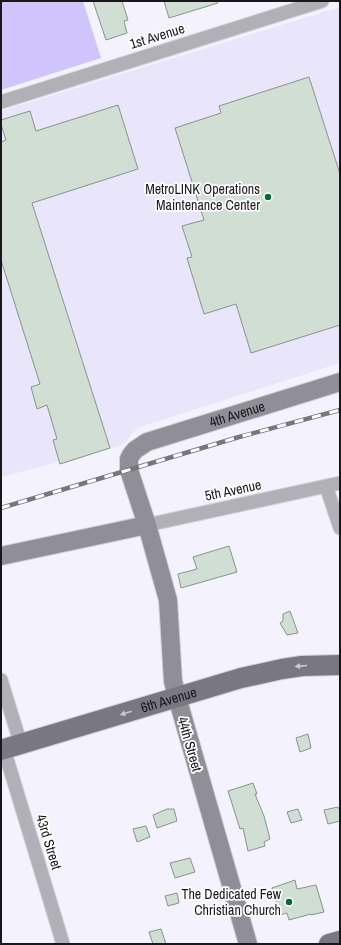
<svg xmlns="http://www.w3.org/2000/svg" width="341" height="945" font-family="'Archivo Narrow',sans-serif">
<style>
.built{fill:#e9e5fb}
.green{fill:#cfc5fc}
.building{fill:#d1ded4;stroke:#88948b}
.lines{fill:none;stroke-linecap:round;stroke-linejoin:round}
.street-casing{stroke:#d1cfd9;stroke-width:15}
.secondary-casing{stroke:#d1cfd9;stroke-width:20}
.primary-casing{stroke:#d1cfd9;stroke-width:22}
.street{stroke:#b1b0b6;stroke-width:13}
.secondary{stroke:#908f97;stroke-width:18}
.primary{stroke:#797781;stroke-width:20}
.rail-casing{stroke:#77767d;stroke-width:4.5}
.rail{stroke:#fff;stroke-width:3;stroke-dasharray:9;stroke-linecap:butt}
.oneway{fill:#c9c9cd}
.poi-dot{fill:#0b683b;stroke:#fff;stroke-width:1.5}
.labels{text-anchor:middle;stroke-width:3.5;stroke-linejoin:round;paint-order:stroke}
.street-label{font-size:14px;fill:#18171c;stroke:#fff}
.poi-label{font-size:14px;fill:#18171c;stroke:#fff;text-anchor:end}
</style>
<rect width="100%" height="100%" fill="#f4f2fd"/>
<path class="built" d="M340 7V363L137 428 123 445 1 477V111Z"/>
<path class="green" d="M1 1H83L101 58 1 90Z"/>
<path class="building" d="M93 1H122L128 20 124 21 127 33 106 40Z
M164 1H217L218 3 169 18Z
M309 77 340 174V325L251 353 236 304 204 314 187 258 192 257 182 226 204 220 175 128 221 113 219 106Z
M118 105 138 169 32 203 110 448 60 464 53 440 57 439 47 405 37 409 31 387 40 384 1 260V142L6 140 1 124V120L30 111 36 131Z
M229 546 237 572 181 588 178 574 197 569 193 557Z
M290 611 298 633 287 635 280 623 283 621V614Z
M308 734 311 748 300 752 296 738Z
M253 783 257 794H255L264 816 270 839 264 842 265 846 248 851 243 828 240 829 228 791Z
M338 807 340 811V821L328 824 324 810Z
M167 809H174L177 821 157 828 153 815Z
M298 809 302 820 291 823 287 812Z
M146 826 150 837 137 842 133 829Z
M190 858 195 872 175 878 170 863Z
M295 880 297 889 316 885 324 912 311 915V914L289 920 287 913 280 915 272 888Z
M177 893 179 903 168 906 165 896Z
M161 929 166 944H153L149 932Z"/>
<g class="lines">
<g class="street-casing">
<path id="street" d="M1 102 322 1
M326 486 340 528
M147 525 340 483
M1 680 21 745
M4 749 63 944"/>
</g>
<g class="secondary-casing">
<g id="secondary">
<path d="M1 556 147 525"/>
<path id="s1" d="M248 944 177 697 173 681 168 600 147 525 129 470V459L131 455 135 450 147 442 340 382"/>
</g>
</g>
<g class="primary-casing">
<g id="primary">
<path id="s2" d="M1 750 241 678 282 669 302 666 340 665"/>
<path d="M329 944 340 941"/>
</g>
</g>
<use href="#street" class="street"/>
<use href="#secondary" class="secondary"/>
<use href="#primary" class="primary"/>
<g class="rail-casing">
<path id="rail" d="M1 508 239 437 340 410"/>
</g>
<use href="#rail" class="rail"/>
</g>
<defs><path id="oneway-solid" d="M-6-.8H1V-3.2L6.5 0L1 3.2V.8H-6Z"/></defs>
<g class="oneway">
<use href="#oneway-solid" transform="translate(301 666) rotate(175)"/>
<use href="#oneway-solid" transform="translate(126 713) rotate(163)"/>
</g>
<g class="poi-dot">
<circle cx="268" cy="197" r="4"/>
<circle cx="289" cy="902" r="4"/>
</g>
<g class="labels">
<g class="street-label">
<text transform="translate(157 36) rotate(-17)" y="5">1st Avenue</text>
<text dy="5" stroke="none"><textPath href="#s1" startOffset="621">4th Avenue</textPath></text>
<text transform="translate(233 490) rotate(-12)" y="5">5th Avenue</text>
<text dy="5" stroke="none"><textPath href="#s2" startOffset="175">6th Avenue</textPath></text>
<text transform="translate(190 744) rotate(74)" y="5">44th Street</text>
<text transform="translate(49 842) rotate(73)" y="5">43rd Street</text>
</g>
<g class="poi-label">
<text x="260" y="194">MetroLINK Operations<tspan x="260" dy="16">Maintenance Center</tspan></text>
<text x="281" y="899">The Dedicated Few<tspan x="281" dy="16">Christian Church</tspan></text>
</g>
</g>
<rect width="341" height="945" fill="none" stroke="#18171c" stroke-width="4"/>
</svg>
